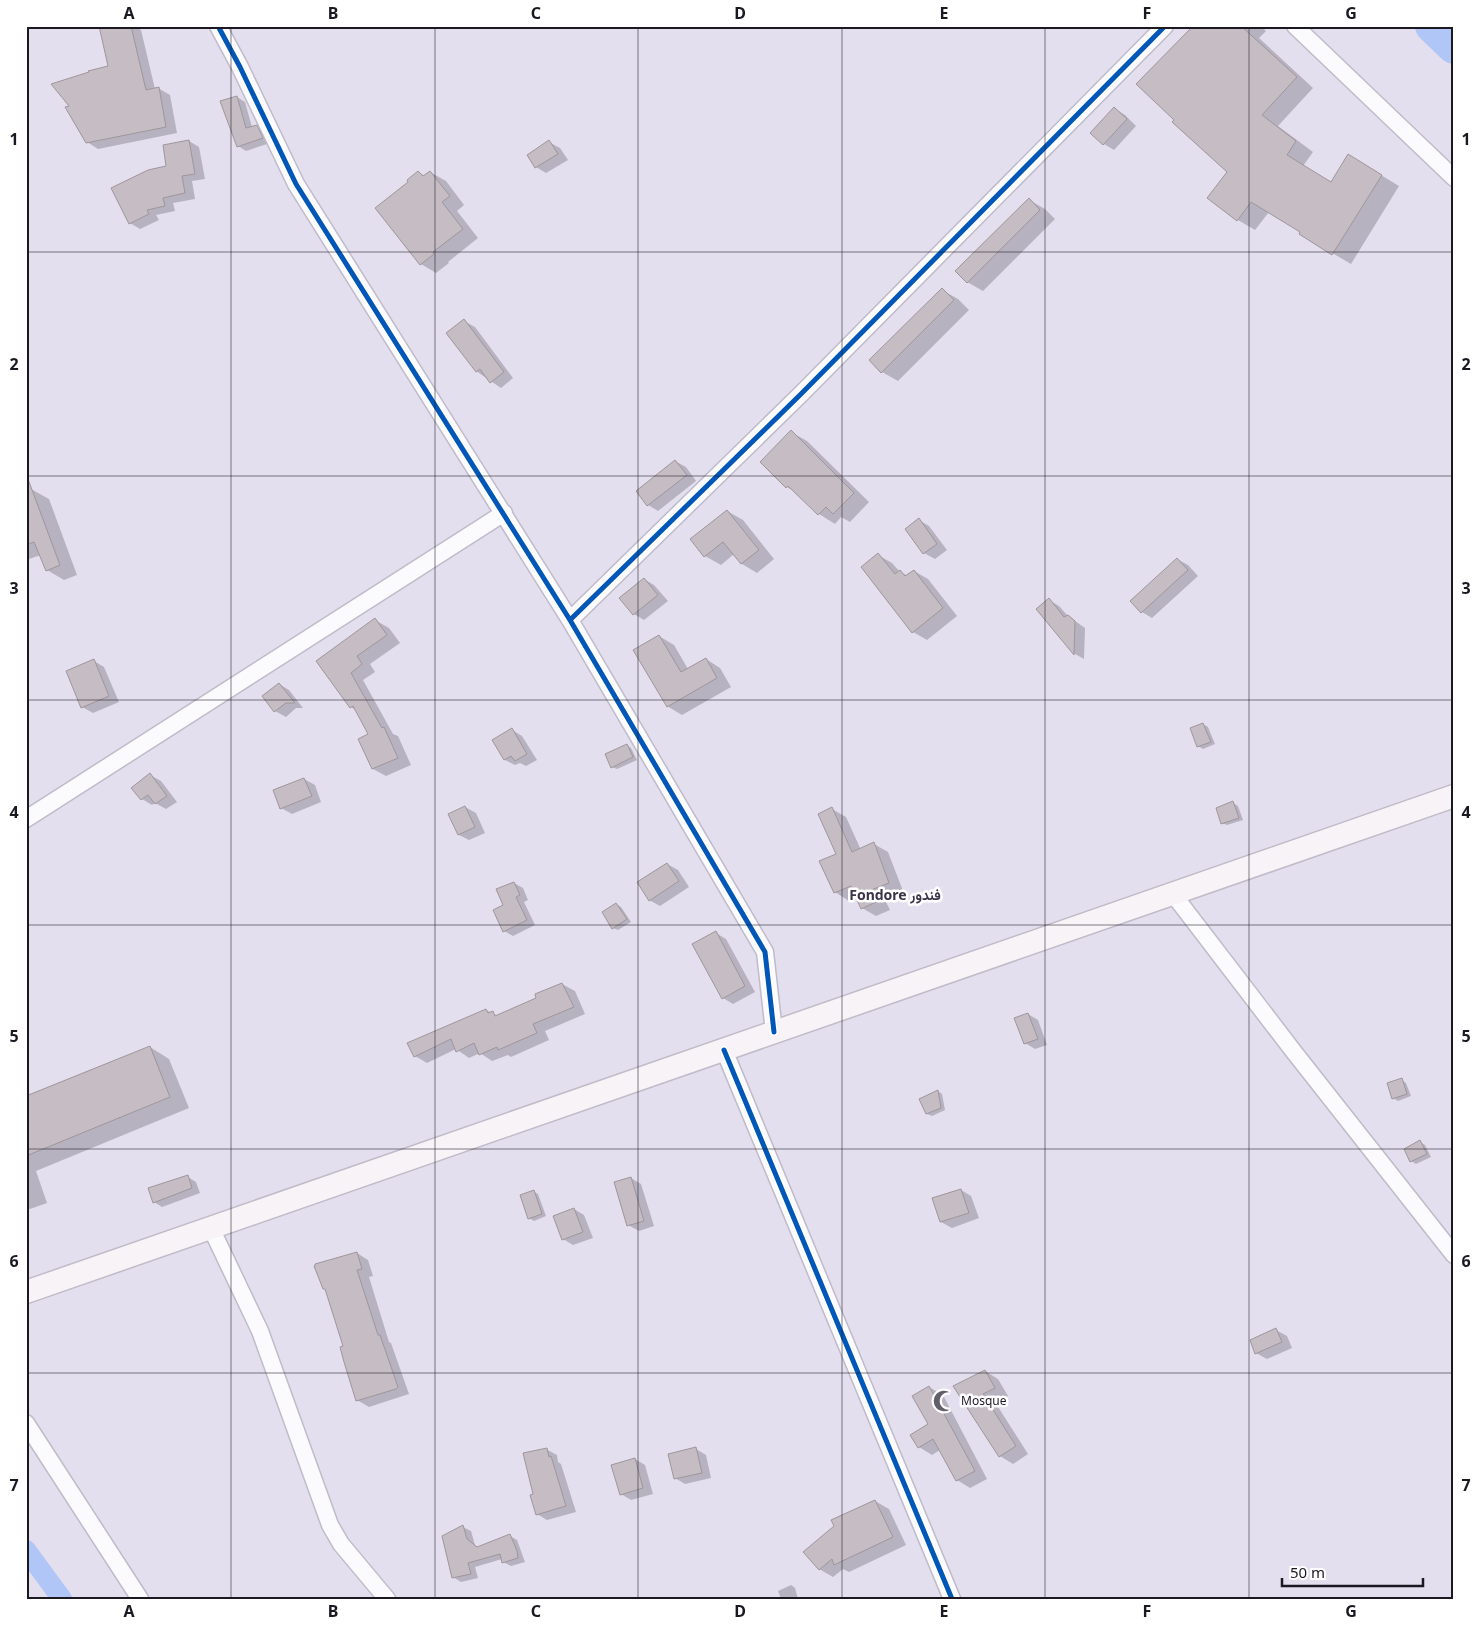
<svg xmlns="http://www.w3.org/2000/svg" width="1480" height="1625" font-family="'Noto Sans',Vazirmatn,sans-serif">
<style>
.shadow{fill:#0003}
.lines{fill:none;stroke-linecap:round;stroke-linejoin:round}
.canal{stroke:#afc6f7;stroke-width:20}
.river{stroke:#afc6f7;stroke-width:34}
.building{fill:#c5bdc3;stroke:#9e969b}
.street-casing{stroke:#bfbbc8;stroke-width:19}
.secondary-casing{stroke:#bfbbc8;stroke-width:25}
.street{stroke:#fbfafd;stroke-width:16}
.secondary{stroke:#f7f3f6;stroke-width:22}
.cycleway-casing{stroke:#fff;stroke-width:8}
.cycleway{stroke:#0057b8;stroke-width:5}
.grid{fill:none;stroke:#1c1822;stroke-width:1;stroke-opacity:0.55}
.labels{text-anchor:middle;stroke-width:5;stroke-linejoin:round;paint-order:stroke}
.poi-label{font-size:12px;fill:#1c1822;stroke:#fff;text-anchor:start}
.neighbourhood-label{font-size:14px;font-weight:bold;fill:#3b3349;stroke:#fff}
.neatline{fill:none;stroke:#1c1822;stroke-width:2}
.grid-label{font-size:16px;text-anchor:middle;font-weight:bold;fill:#1c1822}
</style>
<rect width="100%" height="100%" fill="#e4dfef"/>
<path class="shadow" d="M116 26H134L141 30 155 89 158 88 170 95 177 133 98 149 87 142 110 67Z
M1194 26H1261L1266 31 1259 38 1313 88 1278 126 1313 152 1303 166 1332 183 1366 166 1399 186 1351 264 1300 234 1302 232 1269 212 1255 230 1238 220 1228 172Z
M237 97 245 102 252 127 256 126 264 131 270 143 246 151 238 146Z
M1115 109 1125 115 1136 126 1114 150 1104 144Z
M189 141 199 147 205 179 192 181 195 199 173 203 175 211 156 215 159 220 140 229 130 223 168 167Z
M549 142 560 148 568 160 546 173 536 167 528 155Z
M418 172 425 176 430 172 446 181 464 205 457 211 478 238 448 262 449 263 436 273 421 264 410 183Z
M1029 200 1045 209 1055 219 983 291 967 282Z
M942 290 958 299 969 310 898 381 882 372Z
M464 321 475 327 513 378 501 388 476 371Z
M791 432 807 441 869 502 850 522 841 517 835 524 819 514 798 494 787 487 761 462Z
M675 461 686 467 696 481 658 511 648 505Z
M31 489 49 499 77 575 64 580 47 570 41 555 26 560V491Z
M727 511 743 520 774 559 757 573 742 564 734 554 721 565 705 556Z
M919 520 929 526 947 550 935 559 924 553 907 529Z
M878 555 892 563 900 572 908 576 914 571 928 579 957 616 927 640 913 632Z
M1177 559 1188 565 1198 576 1152 618 1142 612Z
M644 579 654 585 668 601 644 620 634 614 621 598Z
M1049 600 1059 606 1068 616 1085 628 1084 659 1075 654 1038 609Z
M375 620 389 628 400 643 370 664 375 672 363 680 393 734 398 736 411 765 386 776 373 769 370 735 357 711 351 707 318 662Z
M659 636 674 645 688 669 706 659 720 668 731 687 682 715 667 706Z
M94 661 104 667 119 702 93 713 82 707Z
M279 684 289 690 303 708H296L286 717 275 711Z
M1203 724 1208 727 1215 744 1203 749 1198 746Z
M512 730 522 736 537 760 526 766 520 763 515 765 505 760Z
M627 745 631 748 637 760 617 769 612 767Z
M150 775 161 781 177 802 166 809 155 803 152 805 142 799 133 788Z
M304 779 315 785 321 802 292 814 281 808Z
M1233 803 1238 806 1243 820 1227 825 1222 823Z
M465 807 476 813 485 833 469 840 459 835 450 814Z
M832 809 846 817 861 850 874 844 888 852 903 891 884 898 890 910 876 916 862 908 857 897 849 901 835 892 838 855Z
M667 864 678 870 689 887 660 906 649 900Z
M514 883 523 888 528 900 524 902 535 925 513 936 504 931 505 906Z
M616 904 621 907 631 922 618 930 613 928Z
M716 933 726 939 755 992 733 1004 723 998Z
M562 984 575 991 585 1014 545 1031 549 1040 511 1057 508 1055 492 1061 480 1053 469 1058 456 1049 427 1063 415 1056 486 1010 498 1016 538 998Z
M1028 1014 1038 1020 1047 1045 1035 1049 1025 1043Z
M150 1047 169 1059 189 1108 36 1171 47 1203 30 1209 26 1207V1098Z
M1402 1080 1406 1083 1411 1096 1398 1101 1393 1098Z
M938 1091 942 1094 945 1110 932 1116 927 1114 921 1100Z
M1420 1142 1425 1145 1431 1157 1416 1164 1411 1161Z
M188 1177 196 1182 200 1193 162 1207 154 1202Z
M631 1178 641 1184 654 1226 639 1231 628 1225Z
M961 1190 971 1196 979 1218 952 1228 941 1222 934 1199Z
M533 1191 538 1194 546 1216 534 1221 529 1218Z
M574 1209 584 1215 593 1238 573 1245 563 1239Z
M357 1253 368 1260 373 1276 369 1277 389 1342 391 1343 409 1394 369 1407 357 1400 345 1347 326 1290 324 1288Z
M1276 1330 1287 1336 1292 1348 1267 1359 1256 1353Z
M985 1371 998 1379 1008 1396 995 1402 1028 1454 1013 1464 1000 1456 955 1387Z
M929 1387 943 1395 987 1479 970 1488 957 1480 940 1450 932 1455 919 1447 930 1424Z
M546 1449 557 1455 558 1462 561 1464 576 1512 547 1520 537 1514 535 1495Z
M696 1449 706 1455 711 1478 685 1484 675 1478Z
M635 1459 645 1465 653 1494 631 1500 621 1494Z
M875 1501 889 1509 906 1545 849 1572 843 1569 833 1577 819 1569Z
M463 1527 471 1531 475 1545 479 1548 510 1536 517 1540 525 1562 511 1566 503 1562 502 1559 475 1567 478 1578 461 1582 453 1577Z
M791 1585 795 1588 798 1599H781L778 1591Z"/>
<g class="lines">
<path class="canal" d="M26 1550 62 1599"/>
<path class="river" d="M1432 26 1454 47"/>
</g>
<path class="building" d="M99 26H131L146 90 159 87 166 127 86 143 65 107 69 106 51 84 89 72 88 71 108 66Z
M1193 26H1241L1297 77 1262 115 1296 141 1287 155 1331 182 1348 154 1382 175 1332 255 1299 234 1300 232 1251 202 1237 221 1207 198 1227 172 1172 122 1174 120 1136 84Z
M237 96 246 128 257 125 263 138 237 147 220 101Z
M1114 107 1127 119 1103 145 1090 133Z
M189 140 195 174 182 176 185 193 163 198 165 206 147 210 149 214 129 224 111 188 148 170 166 166 163 145Z
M549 140 558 154 535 168 527 155Z
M418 171 423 176 430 171 450 196 442 202 463 229 433 252 434 254 420 265 375 208 408 182 407 180Z
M1029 198 1040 210 967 283 955 271Z
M942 288 954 300 881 373 869 360Z
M464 319 504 372 490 383 480 369 476 372 446 333Z
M791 430 854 493 833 514 826 507 818 515 788 486 786 488 760 462Z
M675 460 687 475 647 506 636 491Z
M28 479 60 565 46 571 34 542 26 545V480Z
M727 510 759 550 741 564 723 542 704 557 690 539Z
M919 518 937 544 923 554 905 529Z
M878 553 895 574 900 570 905 576 914 570 943 608 912 633 861 567Z
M1177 558 1188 570 1141 613 1130 601Z
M644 578 658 595 633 615 619 598Z
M1049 598 1064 617 1068 615 1075 621 1074 655 1036 609Z
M375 618 387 635 357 656 362 664 351 673 382 728 384 727 398 758 372 769 358 739 368 734 353 706 350 708 316 661Z
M659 635 681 672 706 658 717 678 667 707 633 650Z
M94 659 109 696 81 708 66 671Z
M279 683 295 703H286L274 712 262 696Z
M1203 723 1211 742 1197 747 1190 728Z
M512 728 527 754 515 761 511 756 504 760 492 740Z
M627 744 633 757 611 768 605 754Z
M150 773 167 796 155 804 148 795 141 800 131 788Z
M304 778 312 796 280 809 273 790Z
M1233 801 1239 818 1221 824 1216 808Z
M465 806 475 827 458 835 448 814Z
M832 807 852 852 874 842 889 883 871 890 876 902 861 909 851 886 834 893 819 861 836 854 818 814Z
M667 863 679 881 649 901 637 882Z
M514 882 520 895 516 897 527 920 503 932 493 910 503 905 496 889Z
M616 903 627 919 612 929 602 912Z
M716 931 745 986 722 999 692 944Z
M562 983 574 1007 533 1024 537 1033 498 1050 497 1047 479 1055 474 1043 456 1052 451 1039 414 1057 407 1043 486 1009 488 1013 493 1011 495 1016 536 998 535 994Z
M1028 1013 1038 1039 1024 1044 1014 1018Z
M150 1046 170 1097 26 1156V1096Z
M1402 1078 1407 1094 1392 1099 1387 1083Z
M938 1090 941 1108 926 1114 919 1099Z
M1420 1140 1427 1154 1410 1162 1404 1149Z
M188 1175 192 1188 153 1203 148 1188Z
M631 1177 644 1221 627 1226 614 1182Z
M961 1189 969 1213 940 1222 932 1198Z
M534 1190 542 1214 528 1219 520 1195Z
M574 1208 583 1232 562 1240 553 1216Z
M357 1252 362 1269 357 1270 378 1335H380L398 1387 396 1389 356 1401 344 1362 340 1347 343 1346 325 1289H323L314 1266H315V1264Z
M1276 1328 1282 1342 1255 1354 1250 1340Z
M985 1370 995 1388 983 1394 1016 1446 999 1457 953 1386Z
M929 1386 975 1471 956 1481 933 1439 918 1448 910 1435 928 1424 912 1396Z
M696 1447 702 1473 674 1479 668 1454Z
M547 1448 549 1457 551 1456 566 1506 536 1515 530 1495 533 1494 523 1453Z
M635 1458 643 1488 620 1495 611 1465Z
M875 1500 893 1537 834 1565 832 1559 819 1570 803 1552 834 1526 831 1520Z
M463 1525 467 1539 477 1547 510 1534 517 1551 518 1558 502 1563 500 1554 468 1563 471 1574 452 1578 442 1536Z"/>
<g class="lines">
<g class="street-casing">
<path id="street" d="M218 26 240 67 296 184 570 620 765 952 774 1032
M1295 26 1454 178
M570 620 801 394 1165 26
M26 819 504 513
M1173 894 1294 1052 1454 1255
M724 1050 952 1599
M211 1228 260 1331 330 1525 341 1544 387 1599
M26 1423 140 1599"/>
</g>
<g class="secondary-casing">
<path id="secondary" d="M26 1292 1454 796"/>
</g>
<use href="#street" class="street"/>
<use href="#secondary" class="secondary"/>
<g class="cycleway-casing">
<path id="cycleway" d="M218 26 240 67 296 184 570 620 765 952 774 1032
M570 620 801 394 1165 26
M724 1050 952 1599"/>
</g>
<use href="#cycleway" class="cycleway"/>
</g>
<path class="grid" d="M231 26V1599M435 26V1599M638 26V1599M842 26V1599M1045 26V1599M1249 26V1599M26 252H1454M26 476H1454M26 700H1454M26 925H1454M26 1149H1454M26 1373H1454"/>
<defs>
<g id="mosque-bare" transform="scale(1.725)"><path d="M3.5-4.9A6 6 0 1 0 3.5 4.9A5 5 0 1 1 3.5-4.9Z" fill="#625e6a" stroke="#fff" stroke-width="2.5" paint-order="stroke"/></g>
</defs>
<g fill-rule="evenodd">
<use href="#mosque-bare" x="944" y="1401"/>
</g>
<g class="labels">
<g class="poi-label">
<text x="961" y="1405">Mosque</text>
</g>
<g class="neighbourhood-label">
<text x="895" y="900">Fondore فندور</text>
</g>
</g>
<rect width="1480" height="1625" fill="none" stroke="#ffffff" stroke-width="55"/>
<path d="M1282 1578v8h141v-8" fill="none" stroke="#1c1822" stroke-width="2.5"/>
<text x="1290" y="1578" font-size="15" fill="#1c1822" stroke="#ffffff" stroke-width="4" paint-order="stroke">50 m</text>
<rect x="28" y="28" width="1424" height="1570" class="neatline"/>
<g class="grid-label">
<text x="129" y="19">A</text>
<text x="333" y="19">B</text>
<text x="536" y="19">C</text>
<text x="740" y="19">D</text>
<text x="944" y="19">E</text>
<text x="1147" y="19">F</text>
<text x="1351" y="19">G</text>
<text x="14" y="145">1</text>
<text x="1466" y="145">1</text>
<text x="14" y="370">2</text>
<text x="1466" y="370">2</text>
<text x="14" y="594">3</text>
<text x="1466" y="594">3</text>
<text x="14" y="818">4</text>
<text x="1466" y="818">4</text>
<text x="14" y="1042">5</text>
<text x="1466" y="1042">5</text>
<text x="14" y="1267">6</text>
<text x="1466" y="1267">6</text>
<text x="14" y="1491">7</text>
<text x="1466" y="1491">7</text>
<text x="129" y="1617">A</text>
<text x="333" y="1617">B</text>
<text x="536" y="1617">C</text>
<text x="740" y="1617">D</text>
<text x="944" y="1617">E</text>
<text x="1147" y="1617">F</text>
<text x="1351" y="1617">G</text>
</g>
</svg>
